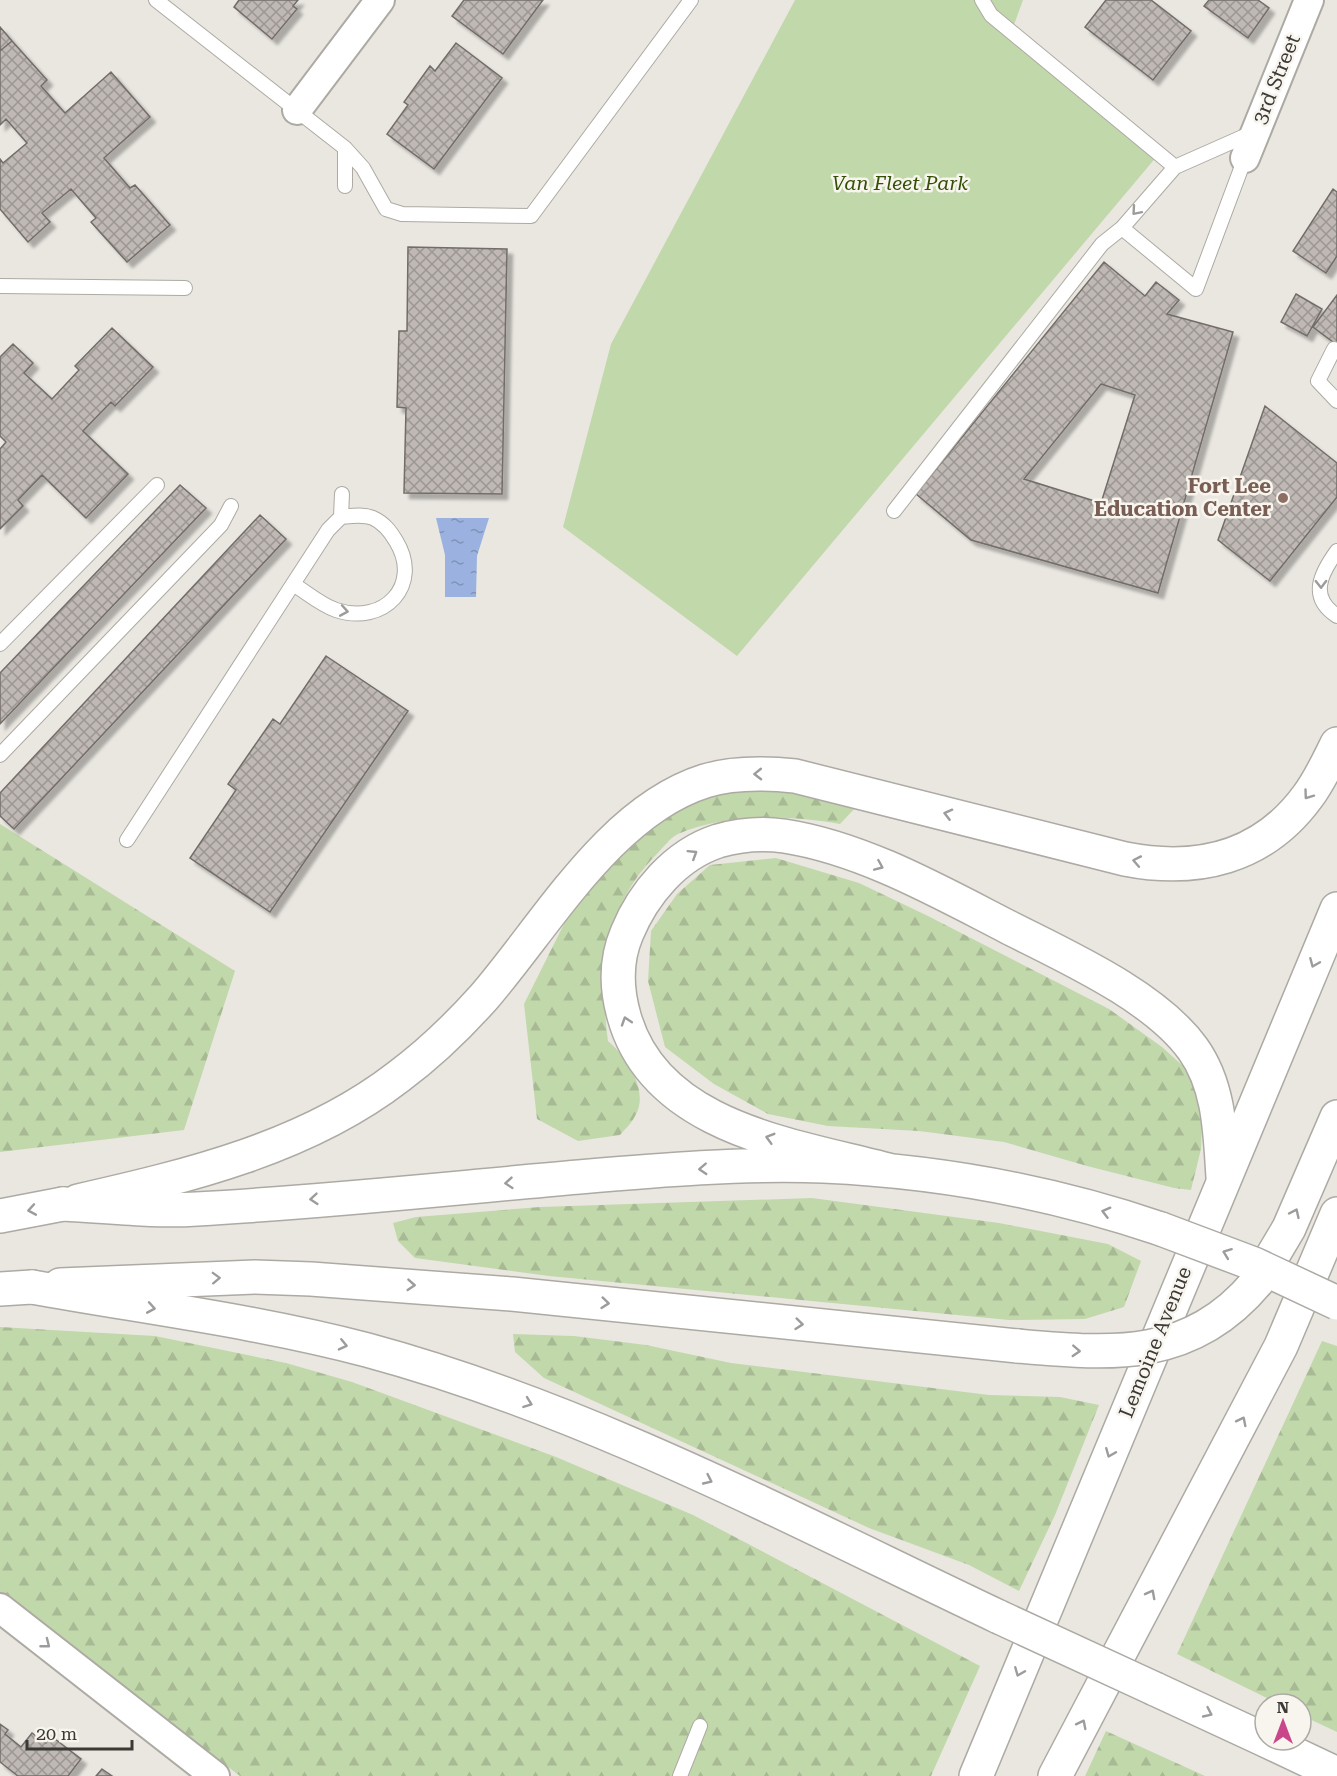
<svg xmlns="http://www.w3.org/2000/svg" width="1337" height="1776" font-family="'Roboto Serif',serif">
<style>
.green{fill:#c1d8ab}
.forest{fill:url(#forest-firs)}
.water{fill:url(#water-ripples)}
.building{fill:url(#building-cross-hatch);stroke:#736d69;stroke-width:1.5;fill-rule:evenodd;filter:url(#shadow)}
.lines{fill:none;stroke-linecap:round;stroke-linejoin:round}
.service-casing{stroke:#adaaa4;stroke-width:16}
.minor-casing{stroke:#adaaa4;stroke-width:32}
.primary-casing{stroke:#adaaa4;stroke-width:36}
.trunk-casing{stroke:#adaaa4;stroke-width:36}
.motorway-casing{stroke:#adaaa4;stroke-width:36}
.service{stroke:#fff;stroke-width:14}
.minor{stroke:#fff;stroke-width:28}
.primary{stroke:#fff;stroke-width:33}
.trunk{stroke:#fff;stroke-width:33}
.motorway{stroke:#fff;stroke-width:33}
.primary-bridge-casing{stroke:#adaaa4;stroke-width:36;stroke-linecap:butt}
.motorway-bridge-casing{stroke:#adaaa4;stroke-width:36;stroke-linecap:butt}
.primary-bridge{stroke:#fff;stroke-width:33}
.motorway-bridge{stroke:#fff;stroke-width:33}
.oneway{stroke:#9c9c9a}
.education-dot{fill:#8d6e63;stroke:#f8f5ee;stroke-width:2}
.labels{text-anchor:middle;stroke-width:5;stroke-linejoin:round;paint-order:stroke}
.street-label{font-size:20px;fill:#3a3936;stroke:#f8f5ee}
.park-label{font-size:20px;font-style:italic;fill:#345006;stroke:#f8f5ee}
.education-label{font-size:20px;font-weight:bold;fill:#785e54;stroke:#f8f5ee;text-anchor:end}
</style>
<defs>
<pattern id="forest-firs" width="22" height="20" patternUnits="userSpaceOnUse" patternTransform="scale(1.5)"><rect width="22" height="20" fill="#c1d8ab"/><path d="M5 1l3.5 6h-7zM16 11l3.5 6h-7z" fill="#a7ba94"/></pattern>
<pattern id="water-ripples" width="26" height="14" patternUnits="userSpaceOnUse" patternTransform="scale(1.5)"><rect width="26" height="14" fill="#9bb2e0"/><path d="M2 4q2-2 4 0t4 0M15 11q2-2 4 0t4 0" fill="none" stroke="#7f92b6"/></pattern>
<pattern id="building-cross-hatch" width="8" height="8" patternUnits="userSpaceOnUse" patternTransform="scale(1.5)"><rect width="8" height="8" fill="#bfb8b4"/><path d="M0 0l8 8M0 8l8-8" fill="none" stroke="#9c9793"/></pattern>
<filter id="shadow"><feDropShadow dx="5.5" dy="5.5" stdDeviation="1.5" flood-color="#0004"/></filter>
</defs>
<rect width="100%" height="100%" fill="#eae7e1"/>
<path class="green" d="M795 0H1023L1011 33 1163 149 737 656 563 527 611 344Z"/>
<path class="forest" d="M733 789 798 791 858 805 840 824C788 815 727 813 678 834 669 838 660 852 652 859 603 912 599 973 608 1041 627 1057 650 1092 635 1116 632 1123 625 1129 620 1135L578 1141 537 1119 524 1004 568 916 622 852 672 812Z
M0 824 235 971 184 1130 0 1152Z
M776 858 859 883 928 916 1109 1009 1162 1047 1183 1066 1203 1102 1201 1149 1191 1190 1174 1188 1087 1166 1004 1142 919 1131 828 1126 768 1114 714 1084 665 1047 648 981 651 931 677 894 710 865Z
M812 1198 999 1223 1108 1244 1141 1261 1124 1307 1085 1319 1009 1320 549 1276 415 1258 398 1241 393 1223 416 1217 540 1207Z
M0 1327 155 1336 286 1363 352 1382 556 1457 693 1515 980 1666 931 1776H240L0 1595Z
M513 1334 574 1336 646 1345 731 1363 989 1395 1060 1397 1099 1405 1055 1515 1019 1591 969 1565 869 1528 544 1378 515 1352Z
M1322 1341 1337 1346V1732L1301 1715V1704H1279L1177 1654Z
M1106 1731 1205 1776H1085Z"/>
<path class="water" d="M436 518H489L477 556 476 597H445V555Z"/>
<path class="building" d="M239 0H298L293 6 297 9 272 39 234 7Z
M464 0H543L503 54 452 16Z
M1106 0H1151L1191 31 1153 80 1085 27Z
M1209 0H1258L1269 8 1248 38 1204 6Z
M0 27 12 41 0 51Z
M12 41 47 80 41 86 65 113 111 72 150 117 104 158 130 188 135 185 170 225 127 262 91 222 96 218 71 189 42 213 50 222 28 242 0 209V159L3 163 27 143 6 119 0 125V51Z
M456 43 502 78 434 169 387 134 408 105 404 102 430 66 435 71Z
M1333 189 1337 192V256L1326 273 1293 251Z
M408 247 507 249 502 494 404 493 406 408 397 407 399 331H407Z
M1104 262 1145 296 1156 282 1179 300 1167 314 1233 332 1158 593 971 540 916 494ZM1101 384 1135 395 1101 503 1024 479Z
M1296 294 1322 309 1307 336 1281 322Z
M1337 295V345L1313 327Z
M112 328 153 367 115 406 111 402 83 431 128 474 86 518 42 475 18 500 23 506 0 529V449L6 442 0 436V357L13 344 33 363 24 373 52 399 79 370 75 366Z
M1265 406 1337 463V497L1270 581 1218 540Z
M180 485 206 508 0 724V673Z
M260 515 286 539 14 829 0 816V793Z
M326 656 408 711 270 912 190 858 236 790 228 784 273 719 280 724Z
M0 1724 8 1730 5 1734 21 1747 32 1733 46 1743 51 1736 81 1759 68 1776H18L0 1762Z
M102 1769 112 1776H96Z"/>
<g class="lines">
<g class="service-casing">
<path id="service" d="M156 0 345 148 363 168 386 209 402 214 531 216 691 0
M982 0 991 15 1175 167
M1245 158 1196 289 1122 228 1175 167 1254 132
M345 186V148
M0 286 185 288
M1334 349 1318 381 1337 401
M894 511 1102 244 1122 228
M1337 551C1321 573 1308 597 1337 616
M293 584C306 592 321 605 336 610 384 626 423 585 396 541 390 531 384 523 373 518 363 514 352 516 341 517
M0 644 157 485
M0 755 221 525 231 506
M127 840 328 530 341 517 342 494
M680 1776 700 1726"/>
</g>
<g class="minor-casing">
<path id="minor" d="M297 110 380 0
M1245 158 1309 0
M0 1608 215 1776"/>
</g>
<g class="primary-casing">
<path id="primary" d="M78 1201C188 1176 306 1148 398 1077 429 1054 458 1026 484 997 547 924 610 811 705 781 734 772 766 773 795 776L1125 859C1197 873 1263 858 1308 796 1320 780 1328 762 1337 744
M1257 1282 1289 1228 1337 1117
M60 1285 255 1277 311 1279 512 1294 1018 1346
M976 1776 1337 909
M1055 1776 1281 1346 1337 1214"/>
</g>
<g class="trunk-casing">
<path id="trunk" d="M0 1216 63 1204
M0 1289 32 1287"/>
</g>
<g class="motorway-casing">
<path id="motorway" d="M888 1170C793 1145 655 1128 624 1016 616 988 615 961 627 933 643 894 675 855 718 841 739 835 762 833 784 836 862 848 938 891 1008 927 1065 956 1155 996 1193 1049 1220 1087 1220 1133 1223 1177
M63 1204C107 1206 153 1212 197 1209 324 1202 452 1188 579 1177 660 1170 742 1163 823 1166 939 1171 1052 1192 1161 1229
M32 1287C143 1307 257 1321 367 1350 586 1409 794 1520 999 1617
M1155 1689 1265 1740
M1265 1740 1337 1774"/>
</g>
<use href="#service" class="service"/>
<use href="#minor" class="minor"/>
<use href="#primary" class="primary"/>
<use href="#trunk" class="trunk"/>
<use href="#motorway" class="motorway"/>
<g class="primary-bridge-casing">
<path id="primary-bridge" d="M1018 1346C1111 1354 1190 1362 1257 1282"/>
</g>
<g class="motorway-bridge-casing">
<path id="motorway-bridge" d="M1161 1229 1254 1264 1337 1303
M999 1617 1155 1689"/>
</g>
<use href="#primary-bridge" class="primary-bridge"/>
<use href="#motorway-bridge" class="motorway-bridge"/>
</g>
<defs><path id="oneway-chevron" d="M-2-3.5L2.5 0L-2 3.5" fill="none" stroke-width="1.6" stroke-linecap="round" stroke-linejoin="round" transform="scale(1.5)"/></defs>
<g class="oneway">
<use href="#oneway-chevron" transform="translate(1136 211) rotate(131)"/>
<use href="#oneway-chevron" transform="translate(1321 584) rotate(89)"/>
<use href="#oneway-chevron" transform="translate(344 611) rotate(10)"/>
<use href="#oneway-chevron" transform="translate(758 774) rotate(179)"/>
<use href="#oneway-chevron" transform="translate(1308 795) rotate(126)"/>
<use href="#oneway-chevron" transform="translate(948 814) rotate(-166)"/>
<use href="#oneway-chevron" transform="translate(693 854) rotate(-32)"/>
<use href="#oneway-chevron" transform="translate(1137 861) rotate(-169)"/>
<use href="#oneway-chevron" transform="translate(879 866) rotate(23)"/>
<use href="#oneway-chevron" transform="translate(1314 963) rotate(113)"/>
<use href="#oneway-chevron" transform="translate(626 1021) rotate(-108)"/>
<use href="#oneway-chevron" transform="translate(770 1138) rotate(-164)"/>
<use href="#oneway-chevron" transform="translate(703 1169) rotate(177)"/>
<use href="#oneway-chevron" transform="translate(509 1183) rotate(175)"/>
<use href="#oneway-chevron" transform="translate(314 1199) rotate(175)"/>
<use href="#oneway-chevron" transform="translate(32 1210) rotate(170)"/>
<use href="#oneway-chevron" transform="translate(1106 1212) rotate(-165)"/>
<use href="#oneway-chevron" transform="translate(1295 1213) rotate(-65)"/>
<use href="#oneway-chevron" transform="translate(1227 1253) rotate(-159)"/>
<use href="#oneway-chevron" transform="translate(216 1278) rotate(-2)"/>
<use href="#oneway-chevron" transform="translate(411 1285) rotate(4)"/>
<use href="#oneway-chevron" transform="translate(605 1303) rotate(6)"/>
<use href="#oneway-chevron" transform="translate(151 1308) rotate(10)"/>
<use href="#oneway-chevron" transform="translate(799 1324) rotate(6)"/>
<use href="#oneway-chevron" transform="translate(343 1345) rotate(13)"/>
<use href="#oneway-chevron" transform="translate(1076 1351) rotate(3)"/>
<use href="#oneway-chevron" transform="translate(528 1403) rotate(20)"/>
<use href="#oneway-chevron" transform="translate(1242 1421) rotate(-63)"/>
<use href="#oneway-chevron" transform="translate(1110 1453) rotate(112)"/>
<use href="#oneway-chevron" transform="translate(708 1480) rotate(25)"/>
<use href="#oneway-chevron" transform="translate(1151 1594) rotate(-62)"/>
<use href="#oneway-chevron" transform="translate(46 1644) rotate(38)"/>
<use href="#oneway-chevron" transform="translate(1019 1672) rotate(112)"/>
<use href="#oneway-chevron" transform="translate(1208 1713) rotate(25)"/>
<use href="#oneway-chevron" transform="translate(1082 1724) rotate(-63)"/>
</g>
<circle class="education-dot" cx="1283" cy="498" r="6"/>
<g class="labels">
<g class="street-label">
<text transform="translate(1276 79) rotate(-68)" y="7">3rd Street</text>
<text transform="translate(1155 1342) rotate(-68)" y="7">Lemoine Avenue</text>
</g>
<g class="park-label">
<text x="900" y="190">Van Fleet Park</text>
</g>
<g class="education-label">
<text x="1271" y="493">Fort Lee<tspan x="1271" dy="23">Education Center</tspan></text>
</g>
</g>
<g transform="translate(1283 1722)"><circle r="28" fill="#f8f5ee" stroke="#acaaa4" stroke-width="1.5"/>
<path d="M0-4.5L10 22L0 15L-10 22Z" fill="#ca468b"/>
<text y="-9" font-size="16" font-weight="bold" text-anchor="middle" fill="#3a3936">N</text>
</g>
<path d="M27 1740v9h105v-9" fill="none" stroke="#3a3936" stroke-width="3"/>
<text x="36" y="1740" font-size="18" fill="#3a3936" stroke="#f8f5ee" stroke-width="4.5" paint-order="stroke">20 m</text>
</svg>
